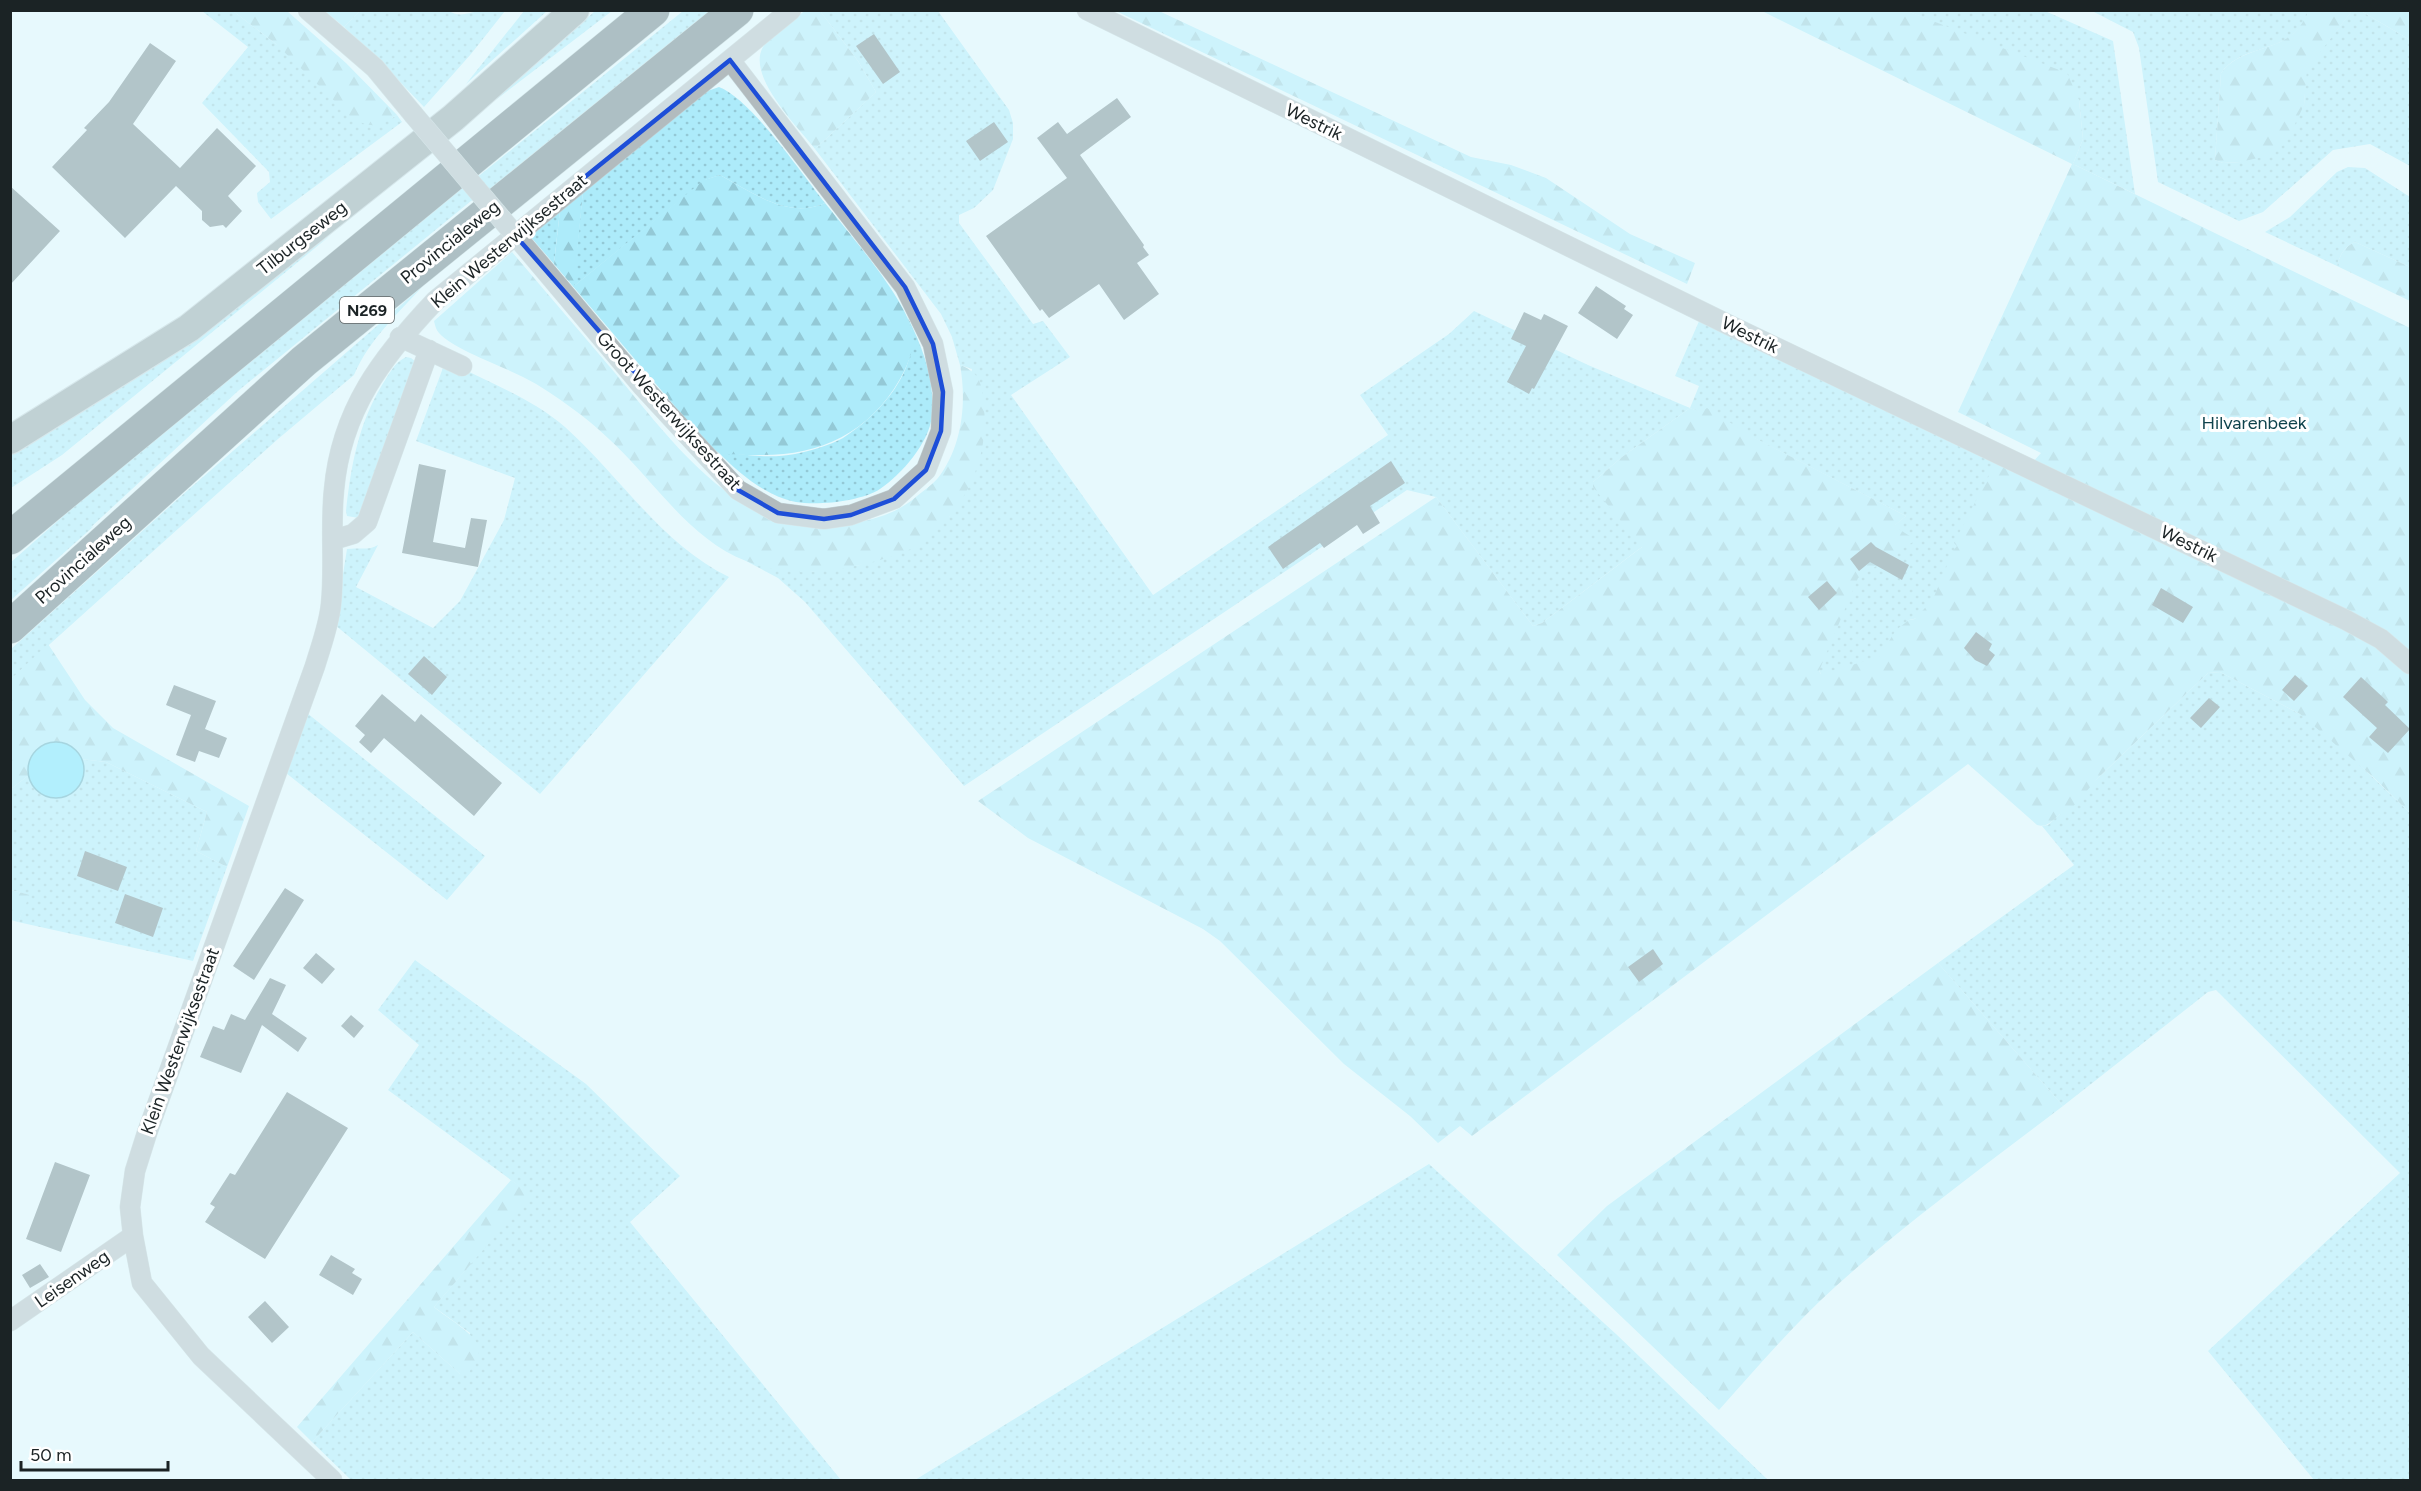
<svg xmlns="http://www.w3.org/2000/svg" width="2421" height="1491" font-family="Figtree,sans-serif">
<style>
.grass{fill:url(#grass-dots)}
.forest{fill:url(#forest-firs)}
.water{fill:#72e3fc;stroke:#58a9bc;stroke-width:1.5}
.building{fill:#72868b}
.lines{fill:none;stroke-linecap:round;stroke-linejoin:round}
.street-casing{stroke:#c2d2d6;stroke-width:21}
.secondary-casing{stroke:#c2d2d6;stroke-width:30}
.highway-casing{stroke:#c2d2d6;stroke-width:34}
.street{stroke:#b2bbbe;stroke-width:20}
.secondary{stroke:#919fa3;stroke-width:28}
.highway{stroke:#66797e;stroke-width:33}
.street-bridge-casing{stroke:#c2d2d6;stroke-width:21;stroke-linecap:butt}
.street-bridge{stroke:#b2bbbe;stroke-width:20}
.marked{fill:none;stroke:#1d4ed8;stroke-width:4.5;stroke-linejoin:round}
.labels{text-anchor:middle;stroke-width:6;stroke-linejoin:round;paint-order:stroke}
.shield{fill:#fff;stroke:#5f6566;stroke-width:1.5}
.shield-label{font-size:16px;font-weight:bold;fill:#1b2325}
.street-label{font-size:18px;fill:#1b2325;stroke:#fff}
.park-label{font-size:18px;fill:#0f434d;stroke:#fff}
</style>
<defs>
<pattern id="grass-dots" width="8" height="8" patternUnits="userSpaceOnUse" patternTransform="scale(1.5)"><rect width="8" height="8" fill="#adebfa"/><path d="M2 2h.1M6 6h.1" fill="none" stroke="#94c9d6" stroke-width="1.8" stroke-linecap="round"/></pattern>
<pattern id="forest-firs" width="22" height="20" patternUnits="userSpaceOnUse" patternTransform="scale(1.5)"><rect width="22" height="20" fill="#adebfa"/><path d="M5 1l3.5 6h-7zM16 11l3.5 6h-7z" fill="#94c9d6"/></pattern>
</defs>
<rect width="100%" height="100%" fill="#e7f9fd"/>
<path class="grass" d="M447 10C460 18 466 13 480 11 488 9 497 11 505 11L471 54 424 107 378 59 344 27 360 11Z
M202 11H233L276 44 392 118 397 115 402 122 271 219 258 202 257 193 270 182 269 172 202 103 248 47Z
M524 11H547L466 84Z
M595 11H612L497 99 499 96Z
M683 11H712L492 190 471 201 238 391 90 528 94 526 11 600 10 563 228 371 458 185 480 175Z
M820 11H938L1009 110 1013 123V139L993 190 974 208 959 215V223L1033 324 1043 321 1070 357 1011 395 1153 595 1388 435 1360 395 1449 334 1474 311 1588 365 1690 408 1699 386 1675 376 1700 319 2000 464 1958 545 1940 613 1909 620 1875 663 1826 682 1815 664 1809 647 1885 533 1906 516 1723 422 1690 408 1622 457 1593 482 1647 543 1542 623 1533 626 1436 497 1407 490 964 786 805 602 778 578 746 561 782 569 809 572 860 565 950 516 972 369 960 365 952 337 941 314 815 149 876 92 858 61Z
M1907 11H2045L2113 41 2135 194 2073 164 2083 139 2079 100 1984 42Z
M2092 11H2309C2290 58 2246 40 2221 73L2215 160 2223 163 2240 162 2304 105 2306 69 2352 11H2361L2410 40V166L2370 144 2333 150 2263 212 2239 221 2158 182 2139 48 2133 32Z
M719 87C751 99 802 174 825 203 788 220 752 192 720 175L705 180 573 287 583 191 699 94Z
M2348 167 2365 168 2410 197V267L2355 242C2344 247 2340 255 2337 266L2265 232 2290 217 2337 172Z
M560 210 554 264 530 236Z
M331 235 62 455 11 488V455L167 353Z
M424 285C398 313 369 340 354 375L278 439 11 679V649L188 490Z
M907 316C923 348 935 380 932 416 929 443 902 474 880 489 862 501 818 506 796 502 765 496 739 473 717 451 742 455 770 459 795 454 810 451 831 445 843 438 876 417 912 379 912 338 913 331 909 323 907 316Z
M406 357 411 358 416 362 365 519 347 516 346 511C351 466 358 425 382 385 389 374 394 363 406 357Z
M450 362C488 383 531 397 565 427 620 476 661 544 729 577L540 794 335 625 347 549C357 547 369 551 378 545L356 587 433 628 460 601 504 520 515 478 416 441 444 365Z
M2220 672 2315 722 2410 813V1480H2314L2208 1351 2400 1173 2216 990 2208 992 2063 1106 1938 963 2074 865 2042 826 2048 825 2074 801 2208 673Z
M307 713 485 856 447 900 286 773Z
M81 759 106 762 207 812 196 851 227 867 193 961 18 922 29 895 11 890V789L29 775 36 790 54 798 83 767Z
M415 960 586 1084 680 1176 630 1222 841 1480H351L312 1442 413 1332 460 1374 470 1333 434 1307 530 1194 388 1090 419 1045 378 1010Z
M1429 1164 1616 1334 1768 1480H915Z"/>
<path class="forest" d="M2309 10 2352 11 2307 69 2304 105 2286 143 2267 156 2240 162 2223 163 2215 160 2221 73C2246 40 2290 58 2309 10Z
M233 11H287L346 63 397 115C377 127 373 129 352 118L276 44Z
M325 11H360L344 27Z
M805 11H820L858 61 876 92 815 149C798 127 746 76 763 47 770 35 793 19 805 11Z
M1116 11H1159L1471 157 1511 165 1546 178 1630 234 1695 263 1687 284Z
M1762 11H1907L2067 73 2079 100 2083 139 2073 164 2410 328V813L2372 776 2300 714 2220 672 2208 673 2099 777 2064 817 2060 814C2052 821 2047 828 2037 825L1968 764 1472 1136 1460 1126 1438 1143 1410 1116 1344 1064 1220 941 1203 929 1028 838 978 801 1436 497 1533 626 1542 623 1642 547 1593 487V482L1622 457 1690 408 1701 412 1707 408 1753 437 1906 516 1894 526 1916 540 1858 578 1819 671 1821 674 1879 657 1896 630 1909 620 1915 619 1933 599 1953 551 1957 546 1954 543 1994 466 2000 464 2021 475 2041 453 1958 412 2072 164Z
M2361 11H2410V40Z
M720 175C752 192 788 220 825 203 847 231 910 303 913 336 914 350 907 367 900 379 868 435 816 457 755 455 744 455 728 455 718 452 710 448 701 436 695 430L554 264 560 210 583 191 574 286 704 180Z
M2355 242 2410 267V301L2337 266C2340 255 2344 247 2355 242Z
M512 252C546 292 581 333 615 373 676 446 747 548 855 523 879 518 899 512 917 496 924 490 932 485 938 478 962 447 967 403 960 365 982 373 982 387 984 408 989 459 965 508 926 540 903 558 838 572 809 572 789 573 764 568 746 561 697 542 665 497 630 460 613 442 594 424 573 409 557 397 541 386 523 377 502 366 453 349 439 333 436 330 435 325 434 321Z
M48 644 85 700 113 728 249 806 227 867 196 851 207 812 106 762 81 759C71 744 55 739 39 747L29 775 11 789V679Z
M11 890 30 895 18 922 11 920Z
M1938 963 2063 1106C1986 1165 1907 1222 1835 1287 1793 1325 1757 1368 1719 1410L1557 1255 1607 1206Z
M511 1180 531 1194 434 1307C445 1317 479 1335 479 1350 479 1358 472 1366 469 1373L460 1374 413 1332 312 1442 297 1427Z"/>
<path class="water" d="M28 770a28 28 0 1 1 56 0a28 28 0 1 1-56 0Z"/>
<path class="building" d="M874 34 900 72 883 84 856 46Z
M150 43 176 61 133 124 180 168 217 128 256 166 228 196 242 211 226 228 223 225 210 227 202 220V211L176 186 125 238 52 167 87 130 84 128 109 102Z
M1117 98 1131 117 1080 155 1144 245 1143 247 1149 255 1137 263 1159 294 1124 320 1099 284 1049 318 1042 309 1040 311 986 236 1067 178 1037 138 1058 122 1067 134Z
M994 122 1008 142 980 161 966 141Z
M10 186 60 231 10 285Z
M1596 286 1626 306 1624 309 1633 315 1617 339 1578 313Z
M1524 312 1541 320 1544 314 1568 326 1534 389 1532 388 1529 394 1507 382 1526 346 1511 339Z
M1391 461 1405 483 1370 506 1380 523 1363 534 1357 525 1324 548 1320 543 1283 569 1268 547Z
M419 464 446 470 433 542 465 548 471 518 487 520 478 567 402 553Z
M1871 542 1876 547 1909 565 1902 580 1870 562 1859 571 1850 559Z
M1827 581 1837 593 1819 610 1808 597Z
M2161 588 2193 607 2183 623 2152 605Z
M1976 632 1992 644 1989 650 1995 655 1987 666 1975 660 1964 648Z
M424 656 447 677 432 695 408 674Z
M2295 675 2308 686 2294 701 2282 690Z
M2361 677 2388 702 2385 705 2410 729 2388 753 2369 737 2377 728 2343 697Z
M174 685 216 701 205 729 227 738 219 758 199 751 195 762 176 755 191 715 166 705Z
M382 694 415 722 421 714 502 783 474 816 384 738 371 753 359 742 365 735 355 726Z
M2209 698 2220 707 2201 728 2190 718Z
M85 851 127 867 118 891 77 876Z
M285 888 304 900 254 980 233 966Z
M125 894 163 908 153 937 115 923Z
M1653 949 1663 964 1639 982 1628 967Z
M316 953 335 969 322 984 303 968Z
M270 978 286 985 272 1014 307 1038 298 1052 262 1025 241 1073 200 1057 213 1026 224 1030 231 1014 245 1020Z
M351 1015 364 1026 354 1038 341 1026Z
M287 1092 348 1128 265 1259 205 1222 215 1207 210 1204 230 1173 235 1175Z
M55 1162 90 1175 61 1252 26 1239Z
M331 1255 355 1269 352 1273 362 1279 353 1295 319 1275Z
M40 1264 49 1277 30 1288 22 1275Z
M265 1301 289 1327 272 1343 248 1317Z"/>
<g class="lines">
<g class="street-casing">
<path id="street" d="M308 10 375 68 413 114
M1087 10 1729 325 2346 620 2381 639 2410 664
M559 287 643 387 738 490 778 513 824 519 851 515 894 499 926 470 941 431 943 392 933 344 905 287 730 60
M400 337 462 366
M333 540 353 534 367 522 429 350
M10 1321 133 1236
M332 1480 201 1356 142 1283 133 1236 130 1207 135 1171 147 1133 315 666C321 646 329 625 331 604 335 567 330 528 334 490 341 410 382 357 435 301L791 10"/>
</g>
<g class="secondary-casing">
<path id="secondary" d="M10 440 189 328 453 118 575 10"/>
</g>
<g class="highway-casing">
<path id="highway" d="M10 538 653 10
M10 627 304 361 737 10"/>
</g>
<use href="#street" class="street"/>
<use href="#secondary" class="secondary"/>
<use href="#highway" class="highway"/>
<g class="street-bridge-casing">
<path id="street-bridge" d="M413 114 559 287"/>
</g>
<use href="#street-bridge" class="street-bridge"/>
</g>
<path d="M0 0H2421V1491H0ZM730 60 905 287 933 344 943 392 941 431 926 470 894 499 851 515 824 519 778 513 738 490 514 234Z" fill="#e7f9fd" fill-opacity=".55" fill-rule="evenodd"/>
<path class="marked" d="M730 60 905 287 933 344 943 392 941 431 926 470 894 499 851 515 824 519 778 513 738 490 514 234Z"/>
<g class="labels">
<rect class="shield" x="340" y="297" width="54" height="26" rx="4.5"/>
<g class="shield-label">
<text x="367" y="316">N269</text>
</g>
<g class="street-label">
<text transform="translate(1314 122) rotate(26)" y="6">Westrik</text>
<text transform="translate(302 238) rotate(-38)" y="6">Tilburgseweg</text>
<text transform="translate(509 241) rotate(-40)" y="6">Klein Westerwijksestraat</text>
<text transform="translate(450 242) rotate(-39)" y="6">Provincialeweg</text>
<text transform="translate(1750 335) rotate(26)" y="6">Westrik</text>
<text transform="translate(669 411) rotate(48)" y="6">Groot Westerwijksestraat</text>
<text transform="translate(2189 544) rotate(26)" y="6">Westrik</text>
<text transform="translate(83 560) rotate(-42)" y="6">Provincialeweg</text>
<text transform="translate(180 1041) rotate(-70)" y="6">Klein Westerwijksestraat</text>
<text transform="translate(72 1279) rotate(-35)" y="6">Leisenweg</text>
</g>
<g class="park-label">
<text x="2254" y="429">Hilvarenbeek</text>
</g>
</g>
<rect width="2421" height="1491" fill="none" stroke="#1b2325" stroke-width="24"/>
<path d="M21 1461v9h147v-9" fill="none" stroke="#1b2325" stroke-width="3"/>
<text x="30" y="1461" font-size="18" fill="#1b2325" stroke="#ffffff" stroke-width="4.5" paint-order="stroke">50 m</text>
</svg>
